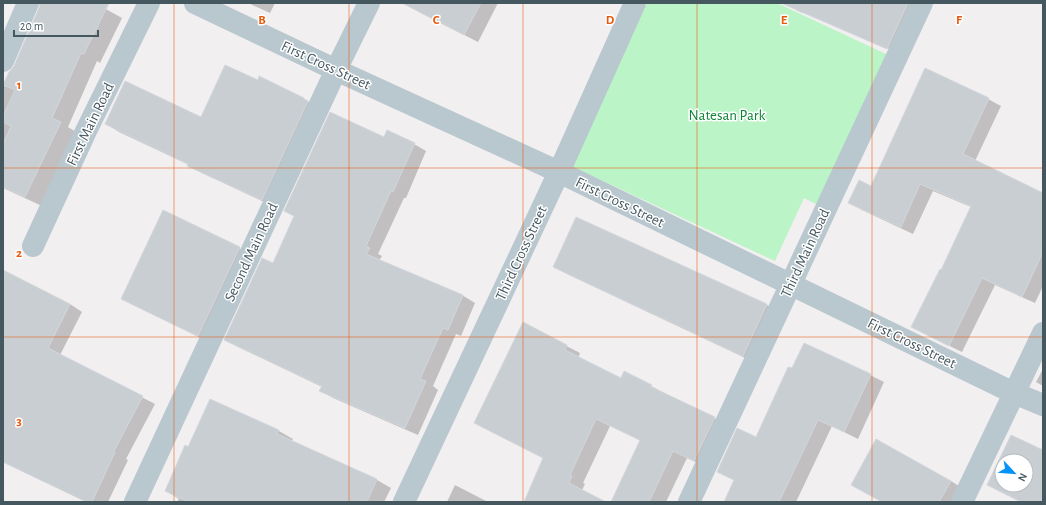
<svg xmlns="http://www.w3.org/2000/svg" width="1046" height="505" font-family="'Alegreya Sans',sans-serif">
<style>
.green{fill:#baf4c7}
.shadow{fill:#0003}
.building{fill:#c9ced3;stroke:#d3d7dc;fill-rule:evenodd}
.lines{fill:none;stroke-linecap:round;stroke-linejoin:round}
.minor{stroke:#b9c7ce;stroke-width:22}
.grid{fill:none;stroke:#e8590c;stroke-width:1;stroke-opacity:0.55}
.labels{text-anchor:middle;stroke-width:3;stroke-linejoin:round;paint-order:stroke}
.street-label{font-size:15px;fill:#45575f;stroke:#fff}
.park-label{font-size:15px;fill:#0d8436;stroke:#fff}
.grid-label{font-size:13px;text-anchor:middle;font-weight:bold;fill:#e8590c;stroke:#fff;stroke-width:3;stroke-linejoin:round;paint-order:stroke}
</style>
<rect width="100%" height="100%" fill="#f2eff0"/>
<path class="green" d="M647 3H777L888 55 818 205 804 198 775 261 571 166Z"/>
<path class="shadow" d="M41 3H95L122 18 100 63 97 61 68 127 76 132 42 206 3 188V88L10 72 15 67Z
M248 3H275L270 13Z
M410 3H498L478 42 421 13Z
M790 3H917L892 50 802 11V13L789 6Z
M304 99 317 107 275 207 202 173 189 165 119 132 106 124 201 118Z
M988 99 1001 106 975 161 1043 194V286L1035 303 995 285 962 352 925 334 941 271 971 207 933 191 913 234 862 210 850 203Z
M384 139 414 144 426 151 406 198H404L378 254 382 256 379 261 462 295 475 303 461 336 456 334 433 386 438 390 418 435 333 398 321 391 322 387 238 347 226 339 273 264Z
M577 218 767 305 782 314 758 364 569 275 554 267Z
M239 248 254 256 213 344 137 307 122 298Z
M3 280 70 304 82 312 60 355 155 404 126 459 128 460 108 502H86L3 462Z
M524 324 580 353 578 358 621 379 651 386 728 425 708 468 687 458 666 502H612L641 441 610 426 583 483 585 484 582 490 604 502H525L544 458 475 423Z
M1043 369V386L1036 382Z
M870 375 884 382 858 439 832 426 796 502H725L735 481 718 471 756 438Z
M210 401 279 431 293 439 291 442 377 480 391 488 384 502H177L179 499 166 491 189 448Z
M951 481 965 490 959 502H884Z
M455 485 488 502H447Z"/>
<path class="building" d="M40 3H109L84 54 81 53 52 118 61 122 25 197 3 187V144L11 126 3 122V116L15 90 3 85 9 72 14 66 39 8Z
M402 3H481L464 35Z
M781 3H908L887 49Z
M225 65 258 80 259 76 304 98V99L308 101 262 200 187 166 188 164 105 124 125 81 201 117Z
M925 68 989 98 963 154 1043 193V252L1022 297 982 278 949 346 911 327 940 269 941 270 971 206 920 184 901 227 848 203 859 180 871 186Z
M330 112 384 137 387 130 415 143 393 192 391 191 366 246 370 248 366 254 463 295 448 330 443 328 420 379 426 381 405 428 319 391 322 386 224 340 262 258 273 263 294 216 284 211Z
M163 210 240 247 198 336 121 299Z
M576 217 767 304 743 356 553 267Z
M3 270 70 304 48 348 143 396 114 451 115 452 92 502H87L3 462Z
M523 322 567 345 565 350 621 378 624 371 652 385 651 387 715 417 694 461 673 451 649 502H611L640 440 596 419 570 475 572 476 569 483 606 502H524L543 458 474 423Z
M804 343 871 374 844 432 818 420 779 502H724L734 480 717 472 737 428 756 437 788 367 792 368Z
M210 399 279 430 277 434 377 479 367 502H189L165 491 185 445 188 447Z
M1011 435 1043 450V502H1021L987 485ZM1002 461H1026V485H1002Z
M876 439 951 481 939 502H882L851 485Z"/>
<g class="lines">
<path class="minor" d="M195 3 336 70 559 172 1014 393 1043 405
M3 61 28 3
M33 246 86 131 149 3
M135 502 336 70 369 3
M404 502 559 172 635 3
M689 502 922 3
M962 502 1043 333"/>
</g>
<path class="grid" d="M174 3V502M349 3V502M523 3V502M697 3V502M872 3V502M3 168H1043M3 337H1043"/>
<g class="labels">
<g class="street-label">
<text transform="translate(326 65) rotate(25)" y="5">First Cross Street</text>
<text transform="translate(90 124) rotate(-64)" y="5">First Main Road</text>
<text transform="translate(620 202) rotate(26)" y="5">First Cross Street</text>
<text transform="translate(251 252) rotate(-65)" y="5">Second Main Road</text>
<text transform="translate(521 253) rotate(-65)" y="5">Third Cross Street</text>
<text transform="translate(805 253) rotate(-65)" y="5">Third Main Road</text>
<text transform="translate(912 343) rotate(26)" y="5">First Cross Street</text>
</g>
<g class="park-label">
<text x="727" y="120">Natesan Park</text>
</g>
</g>
<g class="grid-label">
<text x="262" y="24">B</text>
<text x="436" y="24">C</text>
<text x="610" y="24">D</text>
<text x="784" y="24">E</text>
<text x="959" y="24">F</text>
<text x="19" y="89">1</text>
<text x="19" y="257">2</text>
<text x="19" y="425">3</text>
</g>
<rect width="1046" height="505" fill="none" stroke="#45575f" stroke-width="8"/>
<g transform="translate(1014 473) rotate(116)"><circle r="19" fill="#ffffff" stroke="#b5bcbf"/>
<path d="M0-3L7 15L0 10L-7 15Z" fill="#0593f7"/>
<text y="-6" font-size="11" font-weight="bold" text-anchor="middle" fill="#45575f">N</text>
</g>
<path d="M14 30v6h84v-6" fill="none" stroke="#45575f" stroke-width="2"/>
<text x="20" y="30" font-size="12" fill="#45575f" stroke="#ffffff" stroke-width="3" paint-order="stroke">20 m</text>
</svg>
